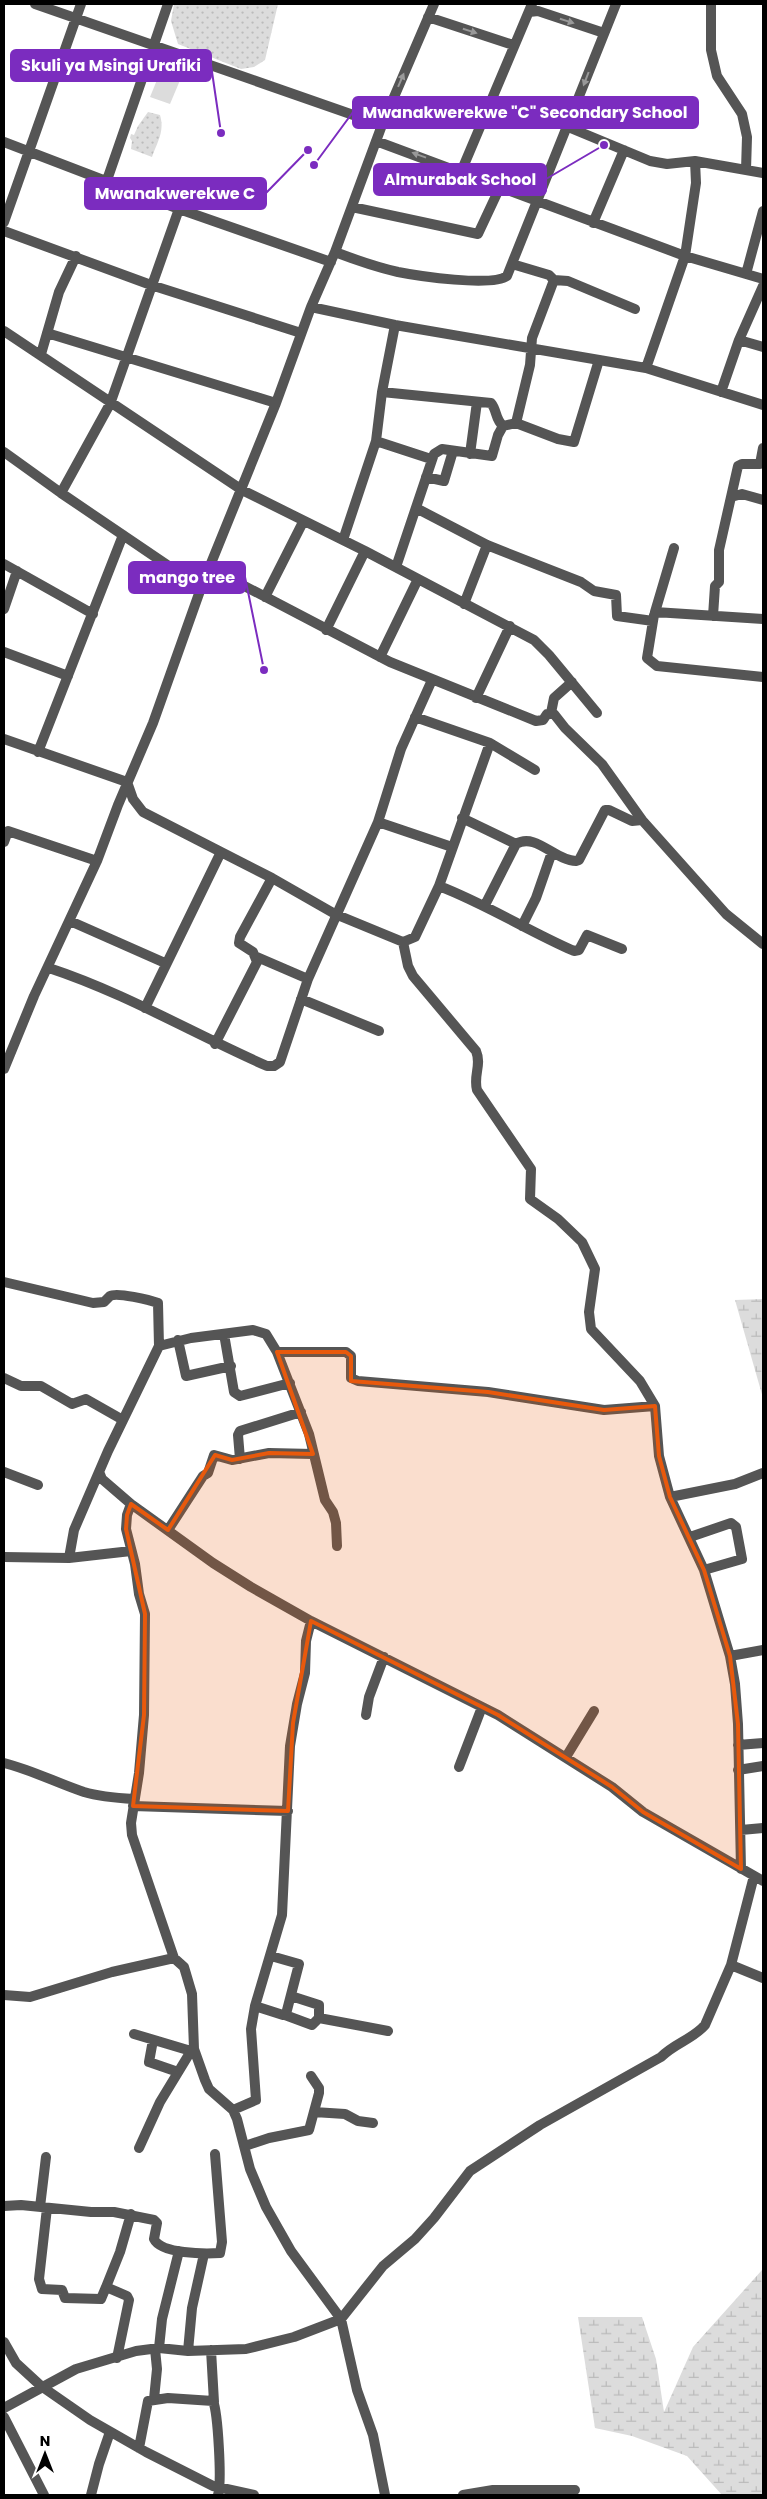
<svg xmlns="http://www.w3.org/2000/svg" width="767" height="2499" font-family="Poppins,sans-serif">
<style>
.grass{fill:url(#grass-dots)}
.wetland{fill:url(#wetland-marsh)}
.garden{fill:#dcdcdc}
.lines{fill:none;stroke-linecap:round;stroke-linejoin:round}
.street{stroke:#555;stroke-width:10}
.oneway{fill:#999}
.marked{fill:#e8590c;fill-opacity:0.2;stroke:#e8590c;stroke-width:4;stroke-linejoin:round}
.leader{fill:none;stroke:#7b2cbf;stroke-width:2}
.callout-dot{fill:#7b2cbf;stroke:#fff;stroke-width:2}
.callout{fill:#7b2cbf;stroke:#7b2cbf;stroke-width:2}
.callout-label{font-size:16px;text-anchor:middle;font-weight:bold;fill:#fff}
</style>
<defs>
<pattern id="grass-dots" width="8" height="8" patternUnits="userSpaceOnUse" patternTransform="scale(1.25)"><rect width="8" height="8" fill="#dcdcdc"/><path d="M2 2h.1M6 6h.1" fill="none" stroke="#bbb" stroke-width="1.8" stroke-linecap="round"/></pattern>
<pattern id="wetland-marsh" width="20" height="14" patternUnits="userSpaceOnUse" patternTransform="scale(1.25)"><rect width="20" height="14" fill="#dcdcdc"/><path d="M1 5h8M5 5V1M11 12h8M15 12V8" fill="none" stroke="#bbb"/></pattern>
</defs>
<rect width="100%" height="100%" fill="#fff"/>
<path class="grass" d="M174 4H278L265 60 254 67 241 69 178 44 171 21Z
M148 112 160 115C165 132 157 142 152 157L131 149 132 141 130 138 131 134 134 135 138 126Z"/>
<path class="wetland" d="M763 1299V1398L735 1300Z
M762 2270 763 2495H722L687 2456 632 2436 595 2428 578 2317H642L656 2359 664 2412 693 2347Z"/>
<path class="garden" d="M166 58 186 66 170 104 150 97Z"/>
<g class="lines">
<path class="street" d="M35 4 382 125
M711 4V50L717 76 742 114 747 137 746 170
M529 12 538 11 604 33
M428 17 513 45
M568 127 650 161 667 164 695 161 763 173
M376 141 685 256 763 279
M4 142 179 209 331 262
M461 172 532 4
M107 180 168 4
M352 207 478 234 500 187
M4 222 81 4
M593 223 624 150
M4 231 151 285 301 333
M335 252C356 260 376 267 398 272 418 276 492 287 507 276L616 4
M746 274 763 211
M554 280 568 281 635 309
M311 307 395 325 646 368 763 405
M4 331 242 490 365 551 534 640 549 655 597 713
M47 333 276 403
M739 340 763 347
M41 354 59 292 76 256
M646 368 685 256 696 183 695 161
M382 392 491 403C497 410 495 419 503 426
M721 392 739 340 763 286
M516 423 558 439 574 442 599 360
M376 441 431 459
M4 452 61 493 201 588
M470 454 477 402
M426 477 444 481 453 451
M61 493 110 404 179 209
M731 497 742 494 763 500
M416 508 487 545 581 582 594 591 616 595 617 616 653 621
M343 540 376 441 382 392 395 325
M674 548 655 612 763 619
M4 564 93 614
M396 567 434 454 442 449 492 456 498 435 503 426 516 423 530 365 532 338 554 280 549 275 512 264
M210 568 390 662 536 721 543 720 547 714H554L565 728 602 764 642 820 726 914 763 944
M265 597 303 522
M464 604 487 545
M4 609 17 571
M654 615 647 658 657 666 763 677
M713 616 715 586 719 582V550L738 466 742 464H760L763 448
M326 630 365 551
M4 652 68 676
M380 657 418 579
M476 698 510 626
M551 713 554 698 572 682
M415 717 490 743 439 886
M4 739 127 782
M490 743 535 770
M38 752 123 535
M127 782 133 799 143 812 221 852
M462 818 516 844
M378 822 452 847
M4 842 8 831 97 861
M485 905 516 844C536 832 555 861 576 861L579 860 605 810H609L632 821 642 820
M70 921 165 963
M522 926 536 898 552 852
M403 942 408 966 413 976 476 1051C482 1065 473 1075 477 1090L531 1169 530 1199 558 1219 582 1242 595 1269 589 1312 591 1329 640 1381 655 1406 659 1456 670 1497 704 1570 730 1656 735 1684 738 1724 741 1869
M257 957 308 979
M49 968C125 993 194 1034 267 1066H274L280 1062 308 979 378 822 401 749 432 680
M301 999 379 1031
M145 1008 221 852 272 878
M215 1044 257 962 253 952 239 943 240 937 272 878 335 914 403 942 415 937 439 886C486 904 528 931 574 951L579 950 587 935 622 949
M4 1069 34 996 97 861 118 805 153 723 201 588 276 403 311 307 335 252 382 125 434 4
M4 1282 93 1303 104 1302C105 1301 109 1297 110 1296 117 1292 150 1300 158 1303L159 1346 108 1451 74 1530 69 1558 131 1551
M224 1334 234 1392 240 1396 290 1383
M178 1340 186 1376 231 1366
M159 1346 191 1338 253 1330 266 1334 277 1352 309 1434 325 1500 333 1512 336 1523 337 1546
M277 1352H346L351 1356V1378L358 1381 488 1392 604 1410 655 1406
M4 1378 21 1386H41L72 1404 86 1399 123 1420
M240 1459 238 1435 240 1431 301 1412
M4 1472 38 1485
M100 1474 102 1479 131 1504 213 1563 251 1587 311 1621 498 1715 612 1787 643 1812 763 1881
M670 1497 735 1484 763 1473
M131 1504 127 1515 126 1529 135 1564 139 1594 145 1614 144 1715 139 1773 131 1823 132 1835 174 1958 184 1967 192 1994 194 2049 205 2080 209 2089 233 2110 237 2119 250 2169 266 2207 291 2251 341 2319 357 2390 373 2435 385 2495
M168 1530 203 1476 208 1473 214 1455 232 1460 269 1453 313 1454
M690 1537 731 1523 736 1527 742 1559 704 1570
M4 1557 69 1558
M730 1656 763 1650
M366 1715 369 1697 384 1657
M738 1745 763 1743
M566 1757 594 1711
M4 1763C32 1770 57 1783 84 1792 101 1797 117 1798 134 1799
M459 1767 482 1707
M738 1770 763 1766
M133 1806 288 1811
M741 1830 763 1828
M731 1965 763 1978
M4 1995 30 1997 112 1972 174 1958
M291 1996 319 2005V2018
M255 2006 283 2015 286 2014 299 1964 271 1956
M285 2015 312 2025 319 2018 388 2031
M134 2034 191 2051
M153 2040 149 2062 178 2072
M233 2110 256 2100 251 2029 255 2006 282 1915 290 1746 297 1704 305 1673 306 1641 311 1621
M314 2112 345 2114 358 2121 373 2123
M245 2146 269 2138 309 2130 319 2093V2088L311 2076
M139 2148 160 2102 191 2051 194 2049
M4 2206 21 2205 91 2212H114L154 2220 157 2223 154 2239C161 2254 205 2254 220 2253L222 2242 215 2154
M40 2207 46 2157
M47 2208 39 2279 42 2289 62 2290 65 2298 101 2299 106 2287
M4 2342 16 2363 41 2386 90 2420 146 2452 213 2486 254 2495
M159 2348 162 2319 179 2251
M211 2350 214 2402
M188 2351 192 2308 204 2254
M117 2358 129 2300 127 2296 106 2287 120 2252 131 2214
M154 2399 157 2369 155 2349
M4 2408 76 2369 136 2351 159 2348 188 2351 246 2349 294 2337 341 2319 383 2266 415 2239 434 2218 470 2171 540 2125 661 2057C675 2043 693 2039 705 2025L731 1965 754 1876
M4 2417 44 2495
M139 2448 148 2401 168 2398 213 2401C218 2413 222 2482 218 2495
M91 2495 99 2464 110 2432
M463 2495 493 2490H575"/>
</g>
<defs><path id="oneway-solid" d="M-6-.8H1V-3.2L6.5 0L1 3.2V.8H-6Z" transform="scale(1.25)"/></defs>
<g class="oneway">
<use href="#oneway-solid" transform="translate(567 21) rotate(18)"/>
<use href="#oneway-solid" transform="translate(470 31) rotate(18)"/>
<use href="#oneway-solid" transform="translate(586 79) rotate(111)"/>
<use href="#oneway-solid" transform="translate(401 80) rotate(-67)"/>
<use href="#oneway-solid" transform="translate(419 155) rotate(-160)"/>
</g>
<path class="marked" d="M277 1352H346L351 1356V1381L488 1392 604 1410 655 1406 659 1456 670 1497 704 1570 730 1656 738 1724 741 1869 643 1812 612 1787 498 1715 311 1621 293 1723 288 1811 133 1806 144 1715 145 1614 126 1529 127 1515 131 1504 168 1530 215 1455 232 1460 269 1453 313 1454Z"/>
<path class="leader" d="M221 133L211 65M314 165L353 112M604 145L546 179M308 150L266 193M264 670L245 577"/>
<g class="callout-dot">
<circle cx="221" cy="133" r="5"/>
<circle cx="314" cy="165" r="5"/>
<circle cx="604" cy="145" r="5"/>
<circle cx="308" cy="150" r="5"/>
<circle cx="264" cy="670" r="5"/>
</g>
<g class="callout">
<rect x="11" y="50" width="200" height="31" rx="5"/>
<rect x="353" y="97" width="345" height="31" rx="5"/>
<rect x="374" y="164" width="172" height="31" rx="5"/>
<rect x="85" y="178" width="181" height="31" rx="5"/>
<rect x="129" y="562" width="116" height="31" rx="5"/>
</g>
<g class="callout-label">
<text x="111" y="71">Skuli ya Msingi Urafiki</text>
<text x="525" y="118">Mwanakwerekwe "C" Secondary School</text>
<text x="460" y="185">Almurabak School</text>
<text x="175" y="199">Mwanakwerekwe C</text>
<text x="187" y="583">mango tree</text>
</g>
<rect width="767" height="2499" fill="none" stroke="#000000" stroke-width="10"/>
<g transform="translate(45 2454)" stroke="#ffffff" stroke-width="4" paint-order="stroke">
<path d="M0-4L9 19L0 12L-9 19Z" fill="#000000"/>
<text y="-8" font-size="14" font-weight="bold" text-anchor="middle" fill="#000000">N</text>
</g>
</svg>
